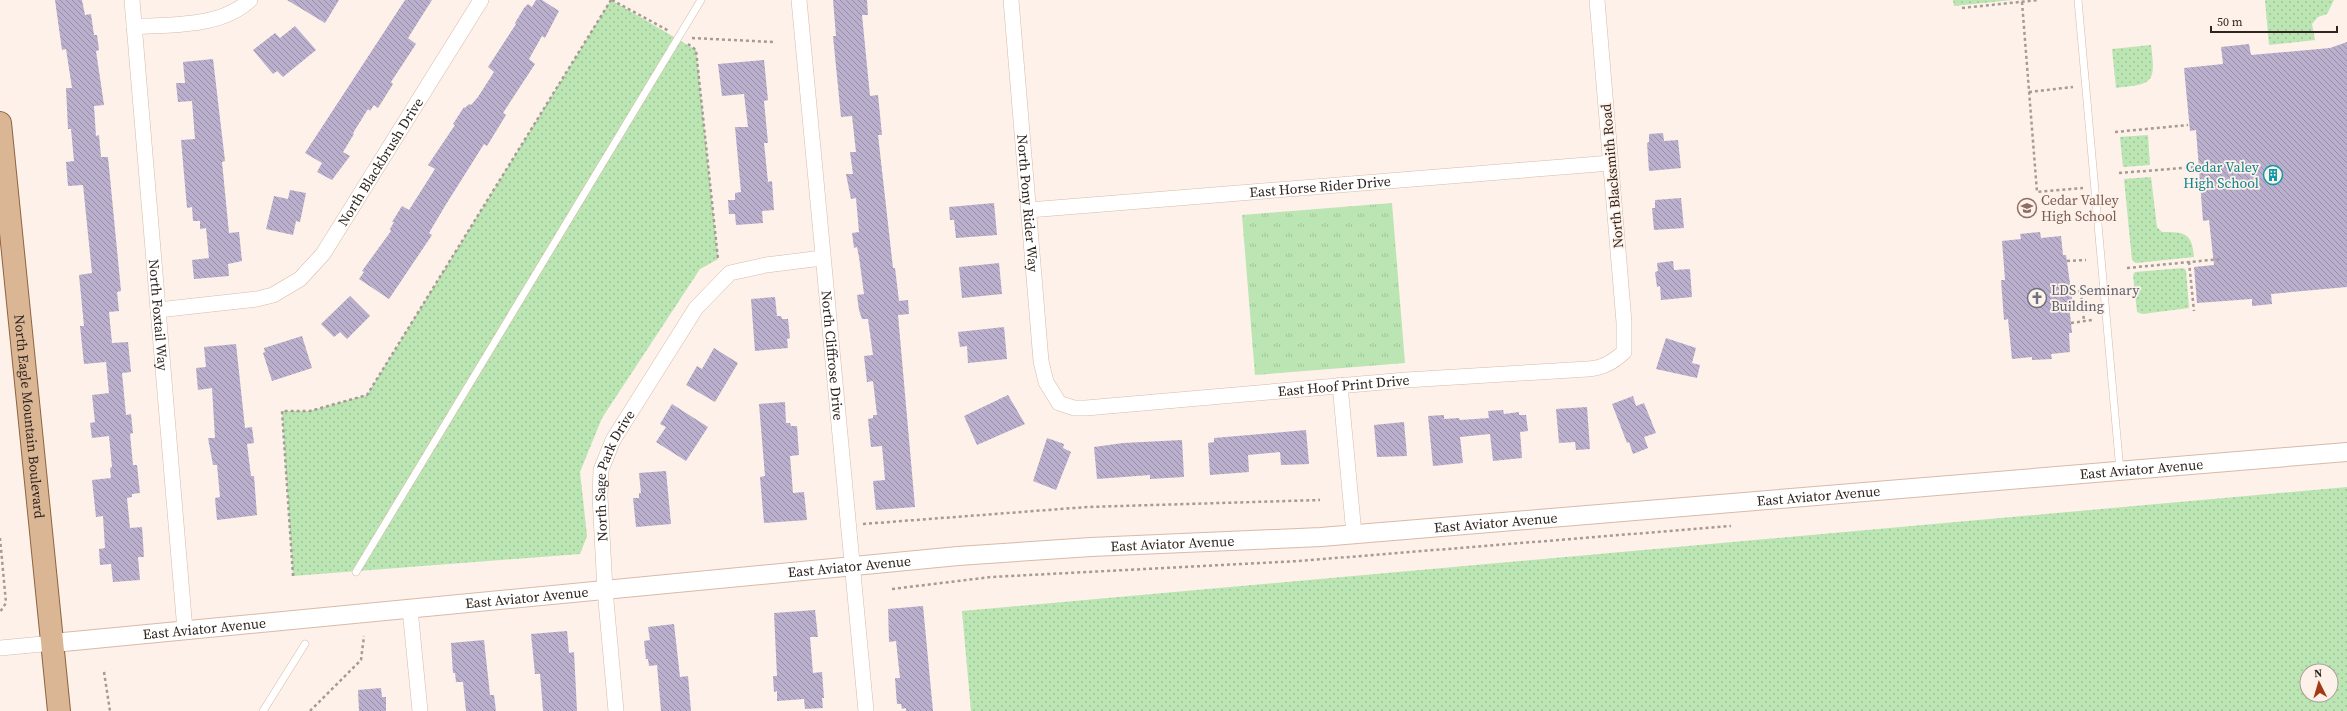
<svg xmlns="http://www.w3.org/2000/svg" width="2347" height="711" font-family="'Source Serif 4',serif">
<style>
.grass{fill:url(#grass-dots);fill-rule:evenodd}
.park{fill:url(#park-tufts)}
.building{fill:url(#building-back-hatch)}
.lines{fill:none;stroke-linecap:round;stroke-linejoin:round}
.service-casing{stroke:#d8baa8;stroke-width:8}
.minor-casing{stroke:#d8baa8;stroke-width:16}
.tertiary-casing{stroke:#d8baa8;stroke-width:20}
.primary-casing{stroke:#8f633d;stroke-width:24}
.path{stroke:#a69b93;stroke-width:2.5;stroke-dasharray:3 3;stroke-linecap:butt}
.service{stroke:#fff;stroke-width:7}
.minor{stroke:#fff;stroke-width:15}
.tertiary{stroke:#fff;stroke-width:18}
.primary{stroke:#dab695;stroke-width:22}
.labels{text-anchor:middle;stroke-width:3.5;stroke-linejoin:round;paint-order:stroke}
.street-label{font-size:14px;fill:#30251e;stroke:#fdf1e9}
.culture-label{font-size:14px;fill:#0d838f;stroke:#fdf1e9;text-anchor:end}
.education-label{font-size:14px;fill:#785e54;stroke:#fdf1e9;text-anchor:start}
.worship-label{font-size:14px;fill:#5b616d;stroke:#fdf1e9;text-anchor:start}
</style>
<defs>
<pattern id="grass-dots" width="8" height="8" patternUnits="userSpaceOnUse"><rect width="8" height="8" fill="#bbe5b3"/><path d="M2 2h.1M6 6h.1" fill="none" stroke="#a1c49a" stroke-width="1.8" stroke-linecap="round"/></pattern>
<pattern id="park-tufts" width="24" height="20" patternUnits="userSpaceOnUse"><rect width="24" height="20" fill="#bbe5b3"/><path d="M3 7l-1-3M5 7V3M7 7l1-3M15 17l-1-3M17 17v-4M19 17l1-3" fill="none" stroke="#a1c49a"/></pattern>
<pattern id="building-back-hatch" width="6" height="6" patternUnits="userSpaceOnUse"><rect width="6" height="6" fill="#baafcc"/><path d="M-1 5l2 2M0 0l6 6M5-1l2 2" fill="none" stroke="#988ea5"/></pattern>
</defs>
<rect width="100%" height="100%" fill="#fdf1e9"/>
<path class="grass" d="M611 0 696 50 718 259 700 269 602 418 580 472 587 536 580 554 293 576 282 411H310L367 395Z
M1953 0H2012L1954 6Z
M2265 0H2334L2327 14 2318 17 2312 24 2315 40 2269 45Z
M2151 45C2156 84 2153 84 2116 88L2112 49Z
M2148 135 2150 165 2123 167 2120 137Z
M2151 177 2157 227 2162 232C2184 232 2192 232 2194 257L2136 263 2132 260 2124 179Z
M2183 268 2186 270 2189 308 2142 314 2137 312 2133 275 2135 272Z
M2347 487V711H971L962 611ZM2307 671H2331V695H2307Z"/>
<path class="park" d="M1392 203 1405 363 1255 375 1242 215Z"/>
<path class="building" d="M55 0H82L85 15 91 14 94 35H97L99 50 96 51 104 105 94 106 96 136 99 135 101 157H108L121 291 117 292 119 311 109 312 112 343 128 342 131 372 122 373 126 415 131 414 133 433 130 434 133 465H137L140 493 132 494V497L127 498 130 528 142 527 144 557H138L140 580 113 582 111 564 100 565 99 549 105 548 103 516 96 517 92 480 111 478 110 468 112 467 109 436 92 438 90 423 95 422 92 395 109 393 106 362 84 364 80 326H84L79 275 92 273 83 185 68 186 66 162 74 161 71 129H68L66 88H72L66 49 62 50Z
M287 0H339L325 23Z
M405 0H432L408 38 416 44 391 82 393 84 378 108 374 105 370 111 368 109 353 133 354 134 343 152 350 156 332 180 317 172 322 163 305 153Z
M536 0H542L559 11 545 38 542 36 529 59 535 64 503 113 506 115 487 146 484 144 445 206 429 233 432 235 389 299 359 279 364 272 362 271 391 231 390 229 394 222H392L402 206 409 210 435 169 428 165 455 125 453 124 464 107 465 108 469 104 471 105 478 97 494 72 488 67 516 24 515 23 524 8 528 4 532 7Z
M833 0H867L868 15H862L870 96 878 95 882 135H878L893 268H895L899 301 908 300 909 314 898 315 915 507 876 510 873 481 885 480 882 446 871 447 868 419 873 418V415H877L873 381 867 382 864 356 873 355 868 319H862L859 310 857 295 864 294 859 257 857 247 854 248 852 233 859 232 856 198 851 199 846 174H853L850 152H856L852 116 841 117 833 36H836Z
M295 26 316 50 283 77 277 71 273 74 253 50 275 33 280 38Z
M2347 42V287L2271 294 2272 304 2252 306V299L2197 303 2194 267 2214 265 2209 220 2203 221 2196 130 2190 131 2184 68 2223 64 2221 47 2249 44 2251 55 2330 48Z
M213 59 225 161 222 162 229 233 239 232 242 261 228 264 229 276 194 279 192 260 209 258 206 228 200 229V221H193L192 207 187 208 181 140 195 139 192 101 178 102 176 83H185L183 62Z
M764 60 768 100 764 101 768 143H764L768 182 772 181 774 210 762 211 763 223 736 225 735 214H729L728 200H735V193L741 192 735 127H748L744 94 722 96 718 64Z
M1663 133 1664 141 1678 140 1681 168 1649 171 1647 143 1649 142V134Z
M290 190 306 193 300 222 296 221 293 235 266 229 274 196 288 199Z
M1681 198 1684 228 1654 230 1652 208H1655V200Z
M994 203 997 235 956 238 954 220H950L949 207Z
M2040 232 2041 238 2061 236 2063 255H2066L2073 305 2069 304 2072 333H2069L2070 352 2051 354 2052 359 2032 360V357L2012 359 2008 319 2004 320 2001 280H2005L2002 241 2021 239 2020 234Z
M1673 261 1674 270 1690 269 1692 297 1661 300 1660 286 1657 287 1655 272 1658 271 1657 263Z
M999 263 1002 294 962 298 959 267Z
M350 296 370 316 347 339 340 332 334 337 321 324Z
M775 297 777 316H781L782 319H788L790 338 787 339 788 348 755 351 751 299Z
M1004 327 1007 359 968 363 967 346 960 347 958 332Z
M302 336 312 368 272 381 263 353 265 352 264 348Z
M1666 338 1696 348 1692 363 1700 365 1697 378 1656 369Z
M236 344 245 428 252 427 254 443 247 444 251 476H254L257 515 217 520 215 498 220 497 217 465H213L208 438H215L212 388 198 390 196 368 206 367 204 347Z
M714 348 738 363 715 402 686 385 697 366 702 369Z
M1008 395 1025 424 977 445 964 416Z
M1633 396 1636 406 1644 403 1656 433 1644 437 1648 448 1633 454 1629 442 1627 443 1612 404Z
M785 402 786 423H790L791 426H797L799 455 790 456 793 493 804 492 807 520 764 523 760 477 765 476 759 404Z
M672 404 708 427 686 461 656 442 666 427 660 424Z
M1587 407 1590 449 1576 450 1575 442 1559 443 1556 409Z
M1503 410 1504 414 1519 412V415H1526L1528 431 1520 432 1522 458 1493 461 1490 434 1460 437 1463 463 1433 466 1428 416 1444 415V419L1459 418 1460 420 1489 418 1488 411Z
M1404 422 1407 456 1377 457 1374 425Z
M1306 430 1309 464 1281 465 1280 452 1248 455 1249 472 1210 475 1208 443 1214 442V438Z
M1047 438 1064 444 1063 448 1071 452 1056 490 1033 481Z
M1182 440 1184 477 1150 479V475L1097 479 1094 447 1123 443Z
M666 471 671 524 636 527 633 498H639V493H641L639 473Z
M923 606 933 711H906V708L902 709 901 704H897L895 678H900L896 641 889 642 888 609Z
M815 610 818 637H810L813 673 822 672 824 698H822L823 708 805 709 804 699 777 701V691L774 692 773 676H777L774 613Z
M674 624 680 677 688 676 691 711H661L657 665 649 666 648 659H646L644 641 650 640 648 627Z
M567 631 569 653 574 652 577 711H543L540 674H535L531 634Z
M484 640 490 695H494L496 711H466L463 682H456L455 673H453L451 643Z
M381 688 382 697H386V711H359L358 690Z"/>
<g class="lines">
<g class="service-casing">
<path id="service" d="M2078 0 2120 471
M356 572 701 0
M263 711 305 644"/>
</g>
<g class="minor-casing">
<g id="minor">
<path id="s1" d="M132 0 185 630"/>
<path id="s2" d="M799 0 866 711"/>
<path id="s3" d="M1011 0 1041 361 1046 382 1059 403 1074 408H1086L1406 380 1588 369C1603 368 1613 362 1624 352V322L1597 0"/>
<path d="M134 27C172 24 220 28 250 0"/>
<path id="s4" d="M1029 210 1611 163"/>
<path id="s5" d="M158 310 257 299 273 295 300 279 323 254 481 0"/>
<path d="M1340 385 1354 534"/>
<path d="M410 609 420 711"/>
<path d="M0 648 53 643"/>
<path id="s6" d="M616 711 605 590 600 496 601 470 613 440 696 308 730 273 766 265 822 258"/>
</g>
</g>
<g class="tertiary-casing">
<g id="tertiary">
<path id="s7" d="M53 643 958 556 1091 547 1321 537 2347 452"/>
</g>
</g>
<g class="primary-casing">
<g id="primary">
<path id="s8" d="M0 123 59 711"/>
</g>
</g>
<path class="path" d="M612 0 669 31
M2022 2 2037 192 2083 188
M1962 8 2039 0
M692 38 773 42
M688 44 696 50 718 259
M2029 92 2073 87
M2115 132 2188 125
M2119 173 2196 167
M2067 261 2086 260
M2189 262 2194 311
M2127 268 2221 259
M2072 292 2089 291
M2081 292 2084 321
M2071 323 2092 320
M863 524 1087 507 1320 500
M0 538 6 603 0 612
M293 576 282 411H310L367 395 611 0
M892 589 991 577 1299 561 1731 526
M104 672 110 711
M310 711 361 660 364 636"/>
<use href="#service" class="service"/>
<use href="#minor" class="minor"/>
<use href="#tertiary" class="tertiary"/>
<use href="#primary" class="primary"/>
</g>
<defs>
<g id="building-ring" transform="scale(1)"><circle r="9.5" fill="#fdf1e9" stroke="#0f9aa8" stroke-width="1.5"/><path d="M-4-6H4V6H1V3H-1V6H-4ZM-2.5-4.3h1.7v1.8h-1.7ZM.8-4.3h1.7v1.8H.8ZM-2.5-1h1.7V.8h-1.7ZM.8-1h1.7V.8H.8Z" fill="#0f9aa8"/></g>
<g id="school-ring" transform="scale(1)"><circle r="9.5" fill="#fdf1e9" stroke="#8d6e63" stroke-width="1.5"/><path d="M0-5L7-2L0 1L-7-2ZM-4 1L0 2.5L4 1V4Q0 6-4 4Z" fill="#8d6e63"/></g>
<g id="church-ring" transform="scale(1)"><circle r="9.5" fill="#fdf1e9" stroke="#6b7280" stroke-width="1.5"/><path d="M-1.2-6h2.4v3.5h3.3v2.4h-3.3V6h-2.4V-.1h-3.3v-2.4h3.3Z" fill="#6b7280"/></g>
</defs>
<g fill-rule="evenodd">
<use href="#building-ring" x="2273" y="175"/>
<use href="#school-ring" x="2027" y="208"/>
<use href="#church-ring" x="2037" y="298"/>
</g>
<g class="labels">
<g class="street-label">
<text dy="5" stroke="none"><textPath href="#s5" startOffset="290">North Blackbrush Drive</textPath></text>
<text transform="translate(1612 176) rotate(-95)" y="5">North Blacksmith Road</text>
<text dy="5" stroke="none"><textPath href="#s4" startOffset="292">East Horse Rider Drive</textPath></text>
<text dy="5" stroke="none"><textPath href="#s3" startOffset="204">North Pony Rider Way</textPath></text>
<text dy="5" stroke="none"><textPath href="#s1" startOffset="316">North Foxtail Way</textPath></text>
<text dy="5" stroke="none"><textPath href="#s2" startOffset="357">North Cliffrose Drive</textPath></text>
<text dy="5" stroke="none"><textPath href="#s3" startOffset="695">East Hoof Print Drive</textPath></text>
<text dy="5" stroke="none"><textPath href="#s8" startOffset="295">North Eagle Mountain Boulevard</textPath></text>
<text dy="5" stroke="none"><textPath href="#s7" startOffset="2096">East Aviator Avenue</textPath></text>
<text dy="5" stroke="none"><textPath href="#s6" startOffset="239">North Sage Park Drive</textPath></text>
<text dy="5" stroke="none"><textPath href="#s7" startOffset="1772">East Aviator Avenue</textPath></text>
<text dy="5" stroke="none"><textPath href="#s7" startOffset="1448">East Aviator Avenue</textPath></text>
<text dy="5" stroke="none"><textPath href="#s7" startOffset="1124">East Aviator Avenue</textPath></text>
<text dy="5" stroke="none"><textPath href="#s7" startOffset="800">East Aviator Avenue</textPath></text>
<text dy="5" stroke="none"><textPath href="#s7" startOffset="476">East Aviator Avenue</textPath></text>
<text dy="5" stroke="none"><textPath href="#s7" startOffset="152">East Aviator Avenue</textPath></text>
</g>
<g class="culture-label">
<text x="2259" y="172">Cedar Valey<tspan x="2259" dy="16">High School</tspan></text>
</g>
<g class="education-label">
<text x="2041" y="205">Cedar Valley<tspan x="2041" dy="16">High School</tspan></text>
</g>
<g class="worship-label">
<text x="2051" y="295">LDS Seminary<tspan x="2051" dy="16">Building</tspan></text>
</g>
</g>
<g transform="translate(2319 683) rotate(355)"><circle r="19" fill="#fdf1e9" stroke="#ab9f98"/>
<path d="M0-3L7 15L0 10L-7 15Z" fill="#a23b15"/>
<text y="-6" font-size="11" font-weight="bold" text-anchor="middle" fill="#30251e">N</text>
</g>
<path d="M2211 26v6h126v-6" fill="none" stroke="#30251e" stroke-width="2"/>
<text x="2217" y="26" font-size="12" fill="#30251e" stroke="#fdf1e9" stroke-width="3" paint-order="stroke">50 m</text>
</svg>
